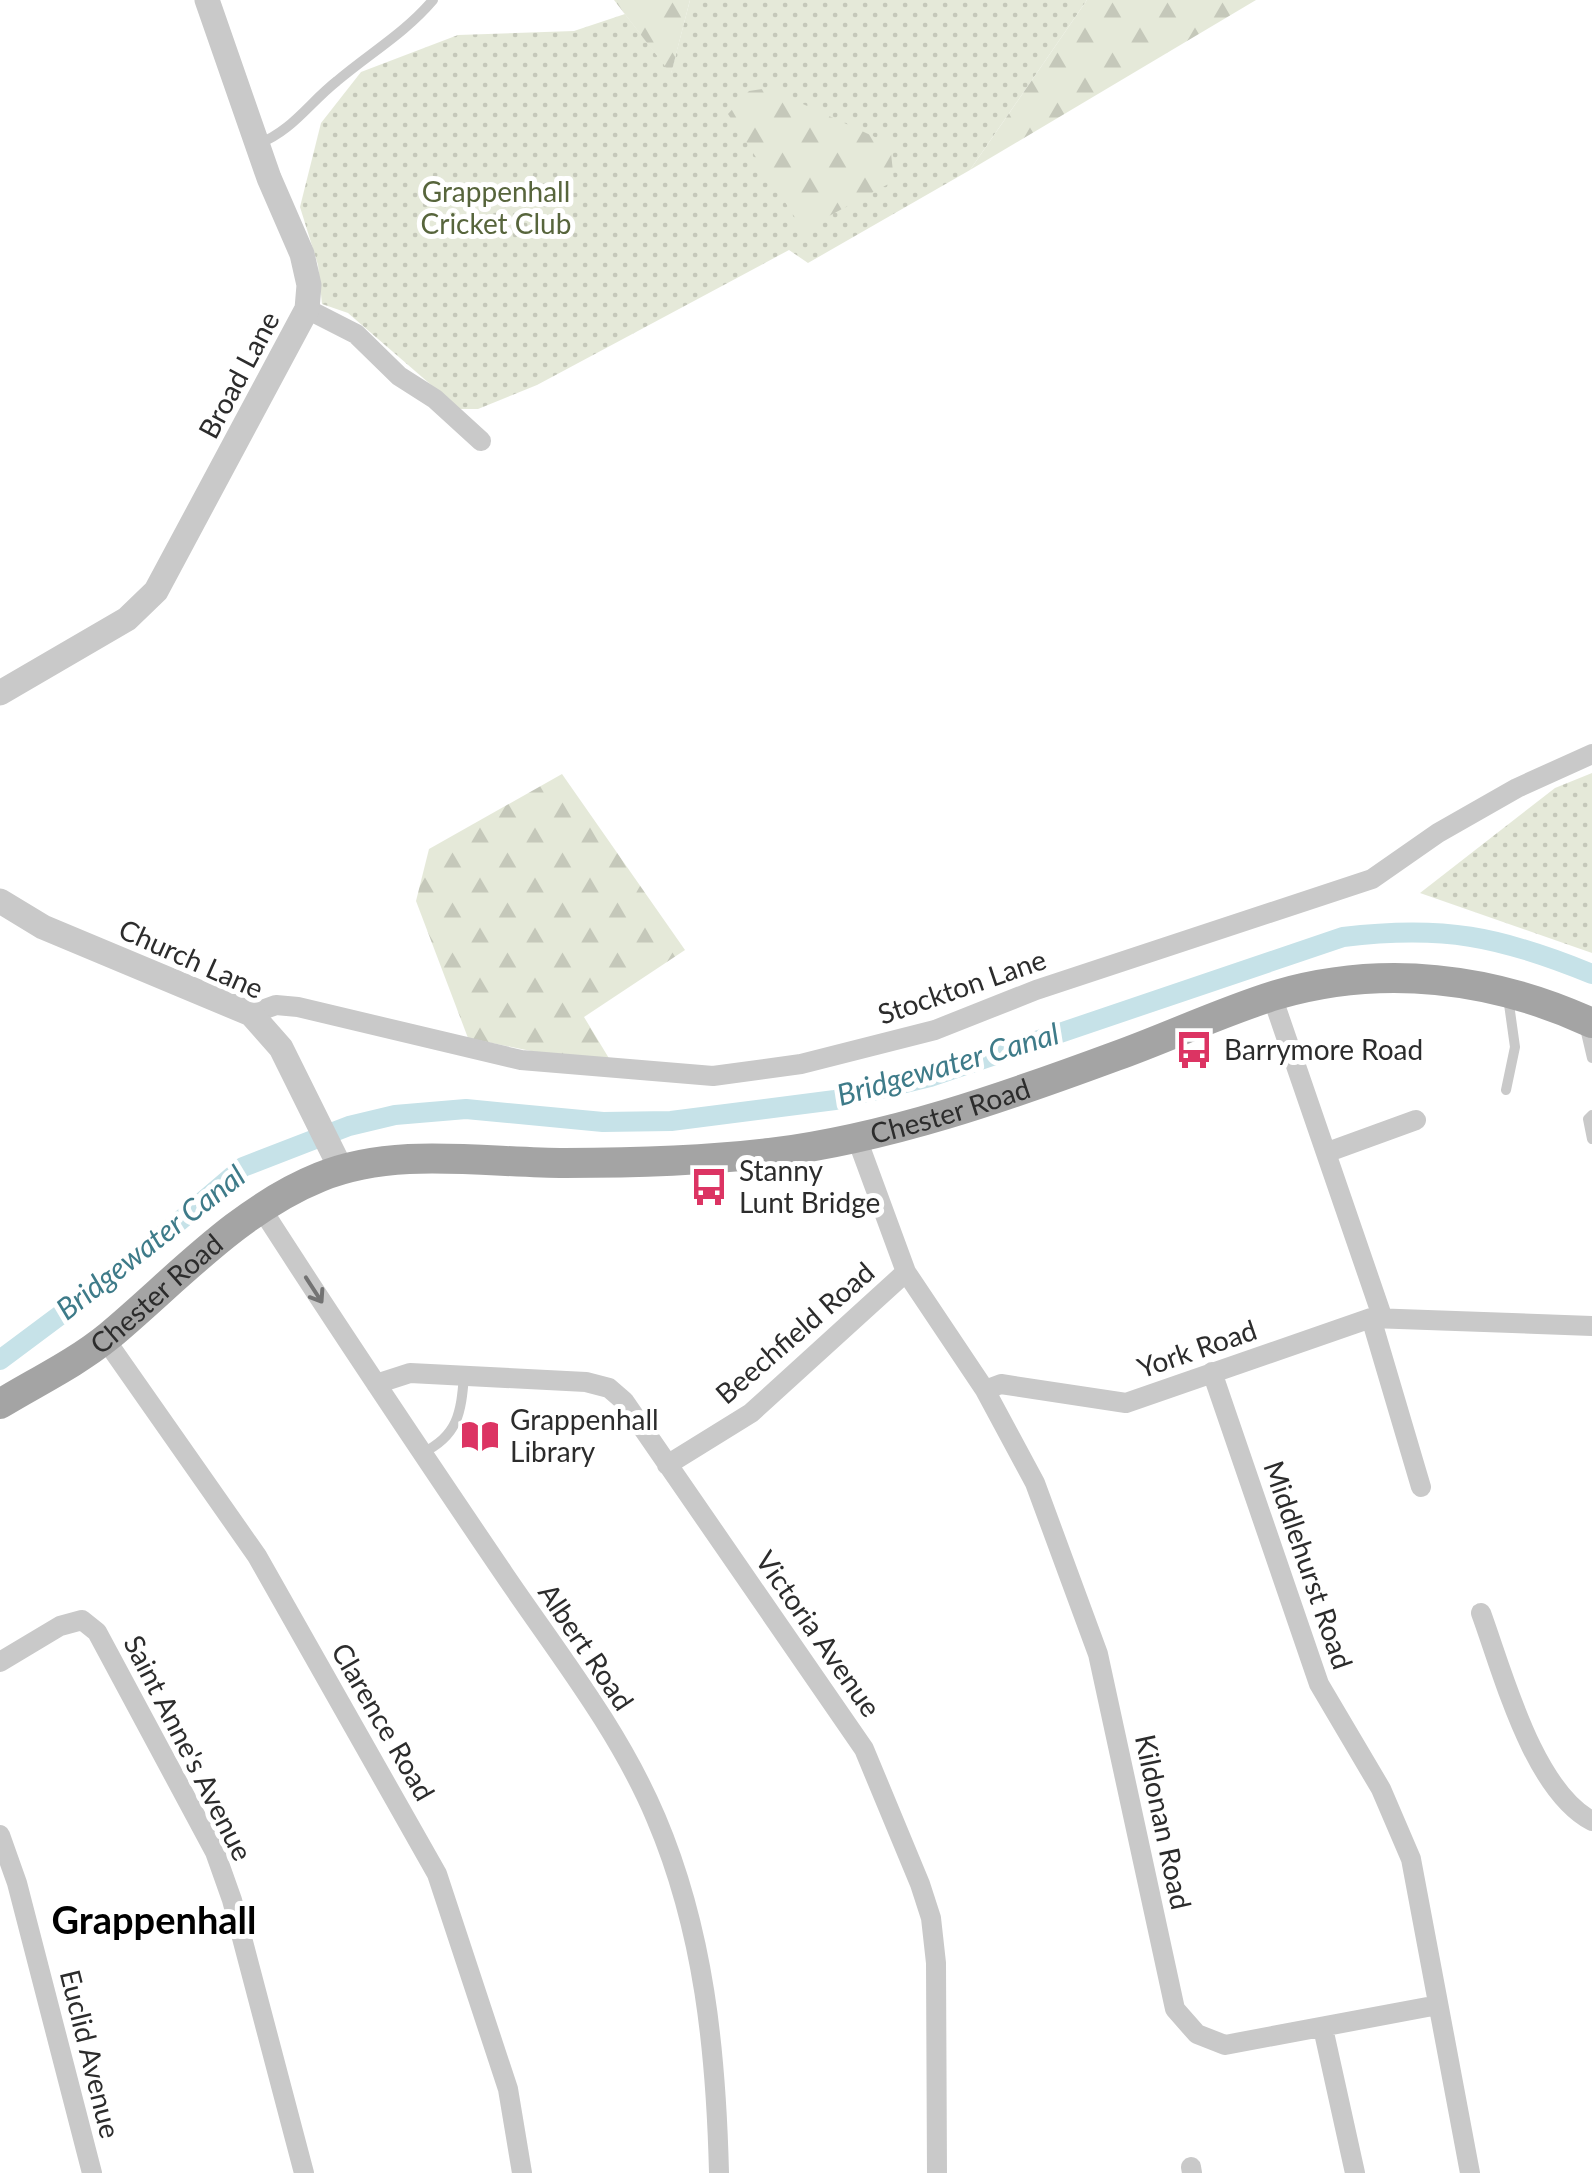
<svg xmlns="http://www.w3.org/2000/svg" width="1592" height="2173" font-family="Lato,sans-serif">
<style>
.grass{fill:url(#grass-dots)}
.forest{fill:url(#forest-firs)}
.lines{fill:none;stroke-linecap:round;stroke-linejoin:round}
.canal{stroke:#c6e2e8;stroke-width:20}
.service{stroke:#c9c9c9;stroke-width:10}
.minor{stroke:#c9c9c9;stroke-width:20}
.tertiary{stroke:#c9c9c9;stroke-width:25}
.primary{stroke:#a4a4a4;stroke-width:30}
.oneway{stroke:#737373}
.labels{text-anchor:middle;stroke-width:10;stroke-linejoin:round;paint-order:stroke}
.park-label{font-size:28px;fill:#57653c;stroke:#fff}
.street-label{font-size:28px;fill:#2c2c2c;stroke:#fff}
.poi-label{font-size:28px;fill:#2c2c2c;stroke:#fff;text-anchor:start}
.water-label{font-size:30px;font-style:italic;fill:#3e7b89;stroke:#fff}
.district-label{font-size:38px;font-weight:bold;fill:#000;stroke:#fff}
</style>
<defs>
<pattern id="grass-dots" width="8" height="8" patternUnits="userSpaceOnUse" patternTransform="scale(2.5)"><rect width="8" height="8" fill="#e5e9d9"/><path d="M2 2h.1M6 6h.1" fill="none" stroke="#c5c8ba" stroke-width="1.8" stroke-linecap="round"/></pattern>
<pattern id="forest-firs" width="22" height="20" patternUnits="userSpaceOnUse" patternTransform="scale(2.5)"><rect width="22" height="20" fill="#e5e9d9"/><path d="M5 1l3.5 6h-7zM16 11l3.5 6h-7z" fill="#c5c8ba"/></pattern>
</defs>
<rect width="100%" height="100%" fill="#fff"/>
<path class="grass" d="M690 0H1087L970 170 808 263 789 250 537 385 478 409H459L348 313 322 304 318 265 300 207 321 123 361 72 458 35 574 31 625 14 671 73Z
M1592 773V953L1420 893 1555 788Z"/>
<path class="forest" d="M614 0H690L671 74Z
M1087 0H1256L970 170Z
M768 88 890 144 894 181 803 230 728 114 749 91Z
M562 774 685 950 584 1017 610 1060 609 1067 468 1038 416 901 429 849Z"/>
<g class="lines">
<path class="canal" d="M0 1360 134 1260 243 1167 349 1126 395 1115 466 1109 603 1122 671 1121 835 1100 930 1077 1343 937C1443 925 1499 936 1592 974"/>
<path class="service" d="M258 144C292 131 309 103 337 81 370 53 405 33 433 0
M1584 1024 1592 1058
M1506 1090 1515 1047 1508 997
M1592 1115 1588 1119 1592 1139
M422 1453C458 1436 461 1413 464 1376"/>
<path class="minor" d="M307 309 356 334 399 376 435 399 481 441
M1272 996 1382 1316
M251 1014 276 1005 298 1007 521 1060 713 1076 801 1064 935 1030 1036 990 1372 879 1438 833 1517 788 1592 754
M856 1136 906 1272 985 1390 1001 1384 1126 1403 1371 1318 1592 1326
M1328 1152 1416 1120
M261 1208C340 1331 422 1453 504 1574 557 1652 619 1730 656 1818 704 1931 716 2051 719 2173
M1371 1318 1421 1487
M105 1339 257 1556 437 1874 508 2089 522 2173
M1212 1372 1319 1684 1381 1789 1411 1859 1470 2173
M376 1384 410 1373 586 1382 609 1388 624 1401 864 1749 920 1884 931 1918 936 1963 937 2173
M985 1390 1035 1483 1098 1654 1175 2009 1197 2034 1225 2045 1438 2005
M667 1465 751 1413 906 1272
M1481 1613C1503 1673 1533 1790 1592 1821
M0 1662 60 1626 82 1620 97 1632 215 1852 232 1900 304 2173
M0 1835 17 1883 92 2173
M1323 2028 1355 2173
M1191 2167 1192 2173"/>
<path class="tertiary" d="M0 693 127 619 156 591 307 309 309 285 302 254 269 178 207 0
M0 901 43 927 251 1014 281 1048 341 1169"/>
<path class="primary" id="s1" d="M0 1404C36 1382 76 1363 109 1336 175 1281 238 1210 320 1177 396 1146 485 1163 565 1163 634 1163 703 1161 770 1153 889 1138 1005 1097 1116 1056 1169 1037 1221 1012 1276 995 1382 964 1492 977 1592 1023"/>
</g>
<defs><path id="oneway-shaft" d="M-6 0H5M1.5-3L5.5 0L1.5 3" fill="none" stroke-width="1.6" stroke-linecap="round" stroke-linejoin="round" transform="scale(2.5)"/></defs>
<use class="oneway" href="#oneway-shaft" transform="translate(314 1290) rotate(57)"/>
<defs>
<g id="bus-bare" transform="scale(3)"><path d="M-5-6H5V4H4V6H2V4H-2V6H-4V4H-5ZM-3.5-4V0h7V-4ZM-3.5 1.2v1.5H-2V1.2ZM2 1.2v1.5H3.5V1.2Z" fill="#dc3463" stroke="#fff" stroke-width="2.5" paint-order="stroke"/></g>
<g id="library-bare" transform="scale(3)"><path d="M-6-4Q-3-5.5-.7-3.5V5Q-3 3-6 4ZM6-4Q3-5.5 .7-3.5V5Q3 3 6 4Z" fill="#dc3463" stroke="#fff" stroke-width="2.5" paint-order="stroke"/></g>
</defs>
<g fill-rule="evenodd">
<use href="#bus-bare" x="1194" y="1050"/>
<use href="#bus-bare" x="709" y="1187"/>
<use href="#library-bare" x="480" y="1436"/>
</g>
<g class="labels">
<g class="park-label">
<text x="496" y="202">Grappenhall<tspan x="496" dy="32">Cricket Club</tspan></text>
</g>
<g class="street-label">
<text transform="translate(239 375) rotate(-62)" y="10">Broad Lane</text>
<text transform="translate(191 959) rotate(24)" y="10">Church Lane</text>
<text transform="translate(962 987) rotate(-19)" y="10">Stockton Lane</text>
<text dy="10" stroke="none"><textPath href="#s1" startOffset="1032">Chester Road</textPath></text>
<text dy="10" stroke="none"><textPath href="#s1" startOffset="192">Chester Road</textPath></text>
<text transform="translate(795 1333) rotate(-41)" y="10">Beechfield Road</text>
<text transform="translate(1197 1349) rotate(-19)" y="10">York Road</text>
<text transform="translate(1308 1565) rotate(71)" y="10">Middlehurst Road</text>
<text transform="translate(818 1634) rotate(55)" y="10">Victoria Avenue</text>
<text transform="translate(586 1647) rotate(56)" y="10">Albert Road</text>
<text transform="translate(383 1722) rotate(60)" y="10">Clarence Road</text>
<text transform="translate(188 1748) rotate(63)" y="10">Saint Anne's Avenue</text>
<text transform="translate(1163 1822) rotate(78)" y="10">Kildonan Road</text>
<text transform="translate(90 2054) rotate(76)" y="10">Euclid Avenue</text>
</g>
<g class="poi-label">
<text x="1224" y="1060">Barrymore Road</text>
<text x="739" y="1181">Stanny<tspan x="739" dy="32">Lunt Bridge</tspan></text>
<text x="510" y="1430">Grappenhall<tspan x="510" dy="32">Library</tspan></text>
</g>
<g class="water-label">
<text transform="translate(948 1065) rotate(-16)" y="10">Bridgewater Canal</text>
<text transform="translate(151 1243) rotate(-38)" y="10">Bridgewater Canal</text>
</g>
<g class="district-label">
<text x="154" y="1934">Grappenhall</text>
</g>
</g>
</svg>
